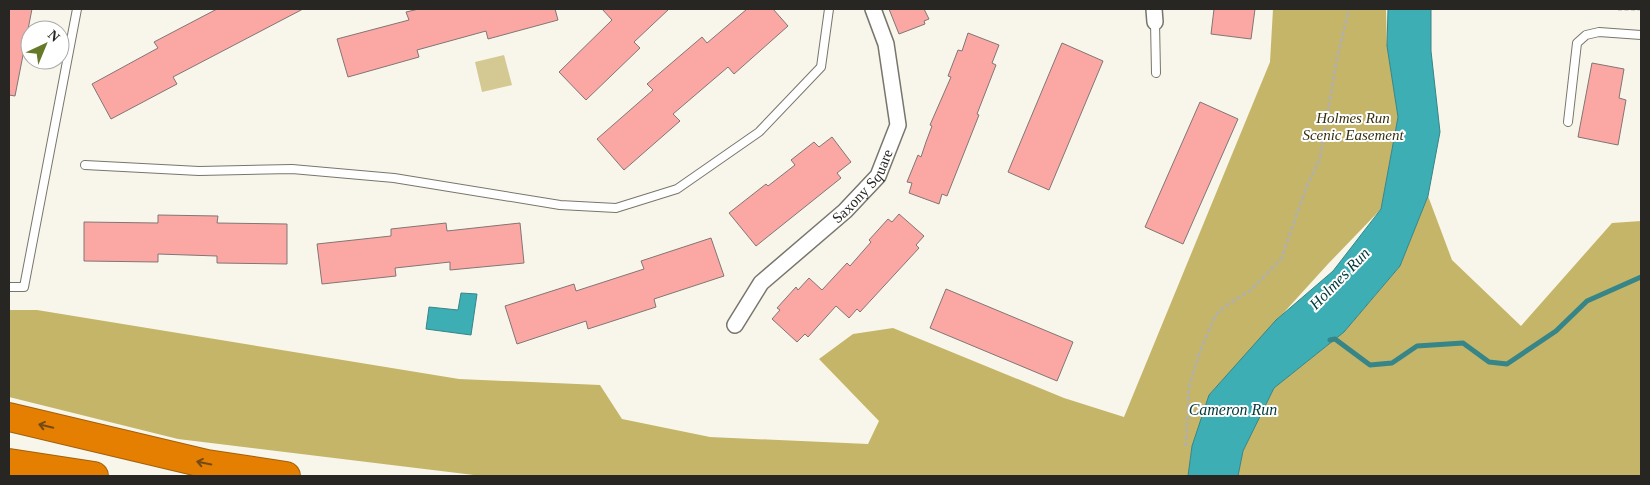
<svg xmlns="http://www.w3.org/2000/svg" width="1650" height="485" font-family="Georgia,serif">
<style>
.green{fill:#d4c993}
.forest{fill:#c5b568}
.water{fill:#3daeb3;stroke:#368588}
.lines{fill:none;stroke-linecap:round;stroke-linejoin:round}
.stream{stroke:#368588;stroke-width:5}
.building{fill:#fba8a5;stroke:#827574}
.lane-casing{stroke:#78766c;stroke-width:10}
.street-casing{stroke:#78766c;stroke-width:18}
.highway-casing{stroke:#a2600d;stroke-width:30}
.path{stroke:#b2b0a7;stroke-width:3;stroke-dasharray:4 2.5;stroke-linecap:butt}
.lane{stroke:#fff;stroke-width:8}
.street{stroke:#fff;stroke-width:15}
.highway{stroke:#e47f01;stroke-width:28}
.oneway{stroke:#734a15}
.labels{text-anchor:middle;stroke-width:4;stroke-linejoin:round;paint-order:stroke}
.park-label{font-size:15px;font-style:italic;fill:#38310f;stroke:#fff}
.street-label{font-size:15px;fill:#272622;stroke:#fff}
.water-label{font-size:16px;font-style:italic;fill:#01383a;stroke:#fff}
</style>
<rect width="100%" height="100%" fill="#f8f6ea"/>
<path class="green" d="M504 55 512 85 482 92 475 62Z"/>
<path class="forest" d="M1273 9H1386L1387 46 1398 117 1381 209 1328 264 1209 395 1192 446 1188 476H482L178 439 9 397V310H37L459 379 600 385 622 419 710 437 868 444 879 421 819 359 853 334 893 328 1064 398 1124 417 1270 62Z
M1428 196 1452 260 1521 326 1612 223 1641 221V476H1238L1243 451 1274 388 1344 332 1400 266Z"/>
<path class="water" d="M1388 9H1431V51L1440 132 1428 196 1400 266 1344 332 1274 388 1243 451 1238 476H1188L1192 446 1209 395 1276 320 1333 271 1381 209 1398 117 1387 46Z
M461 293 477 294 471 335 426 329 429 307 458 310Z"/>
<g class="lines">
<path class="stream" d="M1330 340 1335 339 1370 365 1392 363 1417 346 1463 343 1489 362 1507 364 1556 331 1587 301 1641 277"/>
</g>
<path class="building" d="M9 9H32L15 96 9 95Z
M217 9H303L173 77 177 84 111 119 92 84 158 48 154 42Z
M419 9H555L558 20 488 39 486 31 417 50 419 57 348 77 337 39 409 20 406 12Z
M602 9H669L634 42 640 48 586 100 559 72 612 20Z
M747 9H773L788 26 734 74 728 67 673 114 680 121 624 170 597 139 653 90 647 84 702 37 707 43Z
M889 9H924L929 19 924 21 925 24 899 34Z
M1214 9H1255L1251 39 1211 34Z
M968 33 999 45 992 63 996 65 977 114 979 115 947 196 942 194 939 204 909 193 912 183 907 182 918 155 921 157 926 142 932 126 930 125 951 77 948 76 958 50 962 51Z
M1062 43 1103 61 1049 190 1008 172Z
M1592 63 1624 69 1619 98 1626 100 1618 145 1578 137Z
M1200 102 1238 119 1183 244 1145 227Z
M832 137 851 162 837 173 841 178 756 246 729 213 766 184 768 186 795 165 791 160 814 142 819 147Z
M899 214 924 236 916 245 919 248 860 312 857 309 849 318 836 306 808 337 805 334 797 342 772 319 780 310 777 308 796 287 798 290 809 278 822 290 847 263 850 266 871 242 869 240 888 219 892 222Z
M158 215 218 216 217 223 287 224V264L217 263V256L158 254V262L84 261V222L158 223Z
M446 223 447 231 520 223 524 263 450 270V262L395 268 396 276 322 284 317 244 391 236V229Z
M711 238 724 276 654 299 656 307 588 329 586 321 517 344 505 306 574 284 576 291 644 269 641 261Z
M946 289 1073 342 1057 381 930 328Z"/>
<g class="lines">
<g class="lane-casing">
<path id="lane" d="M1155 22 1156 73
M1568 122 1577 43 1586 35 1599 32 1641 35
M85 165 199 171 292 169 394 178 560 205 616 208 677 189 759 132 821 67 829 9
M9 287H24L77 9"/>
</g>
<g class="street-casing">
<g id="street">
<path d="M1154 9 1155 22"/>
<path id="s1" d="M735 325 761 283 845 211 878 176 898 125 886 44 873 9"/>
</g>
</g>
<g class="highway-casing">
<path id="highway" d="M9 417 207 464 286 476
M9 463 94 476"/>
</g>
<path class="path" d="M1618 9H1641
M1186 446 1189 387 1199 354 1215 316 1224 307 1251 290 1281 259 1306 188 1320 158 1337 58 1349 9"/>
<use href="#lane" class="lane"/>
<use href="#street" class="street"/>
<use href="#highway" class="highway"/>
</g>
<defs><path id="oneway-shaft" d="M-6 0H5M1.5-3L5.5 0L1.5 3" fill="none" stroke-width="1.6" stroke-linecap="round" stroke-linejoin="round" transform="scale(1.25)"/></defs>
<g class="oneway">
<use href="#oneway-shaft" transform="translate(46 426) rotate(-167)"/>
<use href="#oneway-shaft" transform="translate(204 463) rotate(-168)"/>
</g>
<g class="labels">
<g class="park-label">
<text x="1353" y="123">Holmes Run<tspan x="1353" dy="17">Scenic Easement</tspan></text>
</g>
<g class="street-label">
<text dy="5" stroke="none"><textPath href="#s1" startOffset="191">Saxony Square</textPath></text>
</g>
<g class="water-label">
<text transform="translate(1339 278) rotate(-46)" y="6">Holmes Run</text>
<text x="1233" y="415">Cameron Run</text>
</g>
</g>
<rect width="1650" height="485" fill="none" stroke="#272622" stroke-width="20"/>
<g transform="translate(45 45) rotate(44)"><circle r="24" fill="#ffffff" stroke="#a9a8a7"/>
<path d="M0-4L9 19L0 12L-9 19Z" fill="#667929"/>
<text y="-8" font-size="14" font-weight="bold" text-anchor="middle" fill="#272622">N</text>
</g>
</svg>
